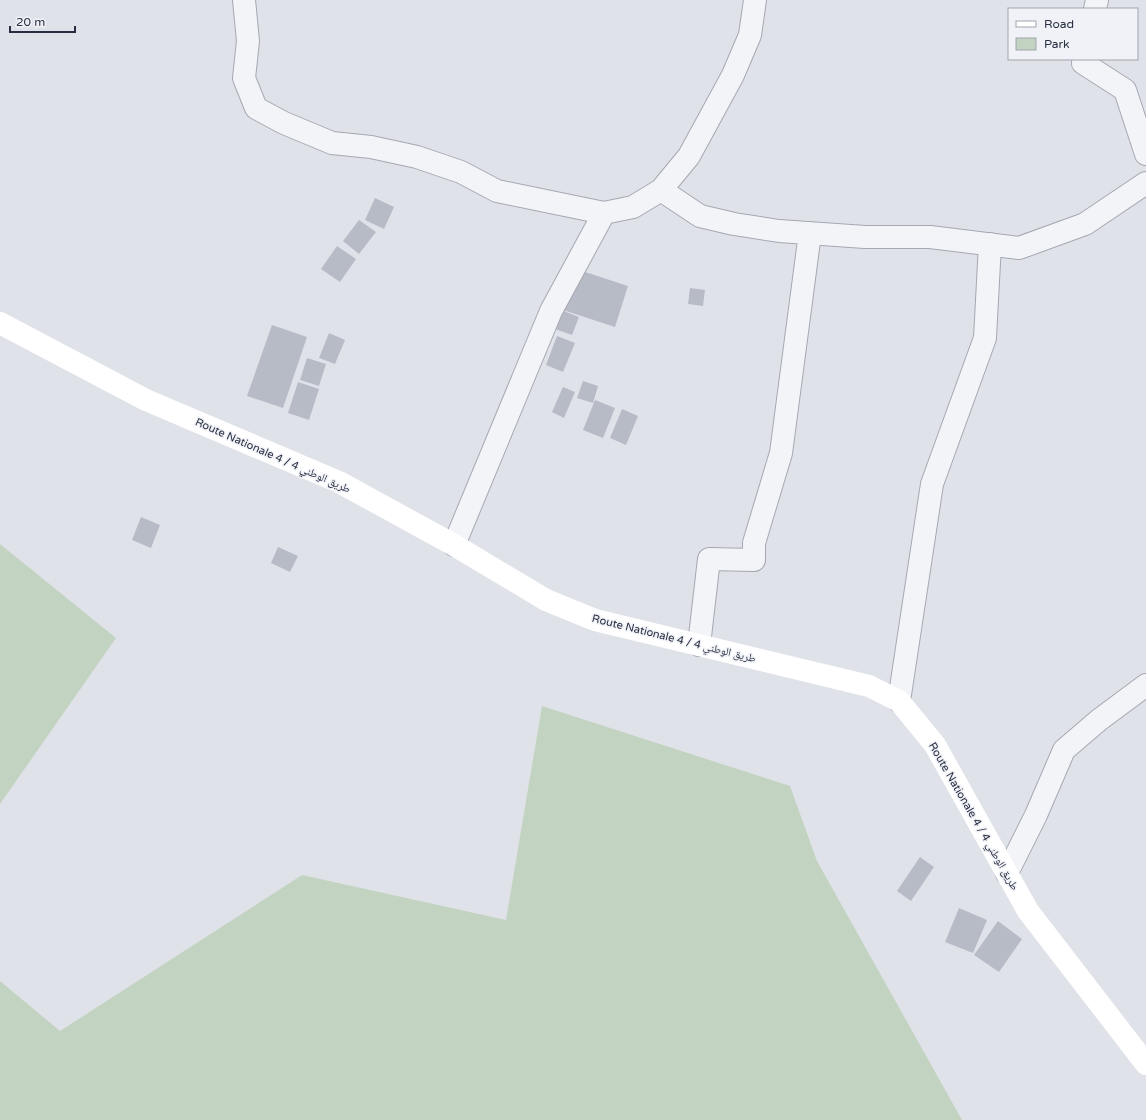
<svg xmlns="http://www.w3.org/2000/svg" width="1146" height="1120" font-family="'Varela Round','Noto Naskh Arabic',sans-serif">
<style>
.green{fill:#c3d3c1}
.building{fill:#b7bbc6}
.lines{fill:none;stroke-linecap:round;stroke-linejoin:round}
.street-casing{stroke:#a5a8b3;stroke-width:24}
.street{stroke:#f3f4f7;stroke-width:22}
.secondary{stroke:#fff;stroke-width:22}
.labels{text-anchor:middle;stroke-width:3;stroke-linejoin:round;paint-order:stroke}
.street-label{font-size:11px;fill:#282e41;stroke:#f0f2f7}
</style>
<rect width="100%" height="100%" fill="#e0e2e9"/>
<path class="green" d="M0 544 116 638 0 804Z
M542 706 790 786 817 861 962 1120H0V981L60 1031 302 875 506 920Z"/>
<path class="building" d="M375 198 394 207 384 229 365 220Z
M359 220 376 232 359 254 343 241Z
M337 246 356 259 340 282 321 269Z
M576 269 628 286 615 327 563 310Z
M690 288 705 290 703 306 688 304Z
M561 310 579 317 572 335 555 329Z
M272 325 307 337 283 408 247 396Z
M329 333 345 340 335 364 319 358Z
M557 336 575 343 563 372 546 365Z
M307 358 326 364 319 386 300 380Z
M583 381 598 386 593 403 577 398Z
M298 382 319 389 309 420 288 413Z
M563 387 575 392 564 418 552 412Z
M595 400 615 408 603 438 583 430Z
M622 409 638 416 626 445 610 438Z
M141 517 160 525 151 548 132 540Z
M278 547 298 556 290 572 271 563Z
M920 857 934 867 911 901 897 891Z
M959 908 987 920 973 953 945 942Z
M998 921 1022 939 999 972 974 955Z"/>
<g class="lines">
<g class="street-casing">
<path id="street" d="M244 0 248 41 244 78 256 108 284 123 332 143 371 147 417 157 461 172 497 191 604 213 633 207 661 190 689 156 733 75 750 35 755 0
M1095 9 1097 0
M1084 59 1083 63 1125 90 1146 154
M661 190 700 216 734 224 779 231 865 237H930L1019 248 1085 224 1146 183
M454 545 551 311 604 213
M699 645 709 559 754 560V543L781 453 810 233
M899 701 932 484 985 338 990 244
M1007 873 1036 815 1064 750 1099 720 1146 685"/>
</g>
<use href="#street" class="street"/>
<path class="secondary" d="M0 323 146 400 339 482 454 545 546 600 595 620 869 686 899 701 935 745 1028 911 1146 1064"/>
</g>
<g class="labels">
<g class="street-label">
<text transform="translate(273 455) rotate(24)" y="4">Route Nationale 4 / طريق الوطني 4</text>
<text transform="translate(674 638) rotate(14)" y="4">Route Nationale 4 / طريق الوطني 4</text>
<text transform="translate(974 816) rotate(60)" y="4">Route Nationale 4 / طريق الوطني 4</text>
</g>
</g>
<rect x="1008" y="8" width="130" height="52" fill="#f0f2f7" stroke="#a0a4ae"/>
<rect x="1016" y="21" width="20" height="6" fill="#ffffff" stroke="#a0a4ae"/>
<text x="1044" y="28" font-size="12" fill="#282e41">Road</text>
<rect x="1016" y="38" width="20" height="12" fill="#c3d3c1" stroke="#a0a4ae"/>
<text x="1044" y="48" font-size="12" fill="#282e41">Park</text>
<path d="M10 26v6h65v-6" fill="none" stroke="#282e41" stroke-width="2"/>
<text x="16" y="26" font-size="12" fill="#282e41" stroke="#f0f2f7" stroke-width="3" paint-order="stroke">20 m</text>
</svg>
